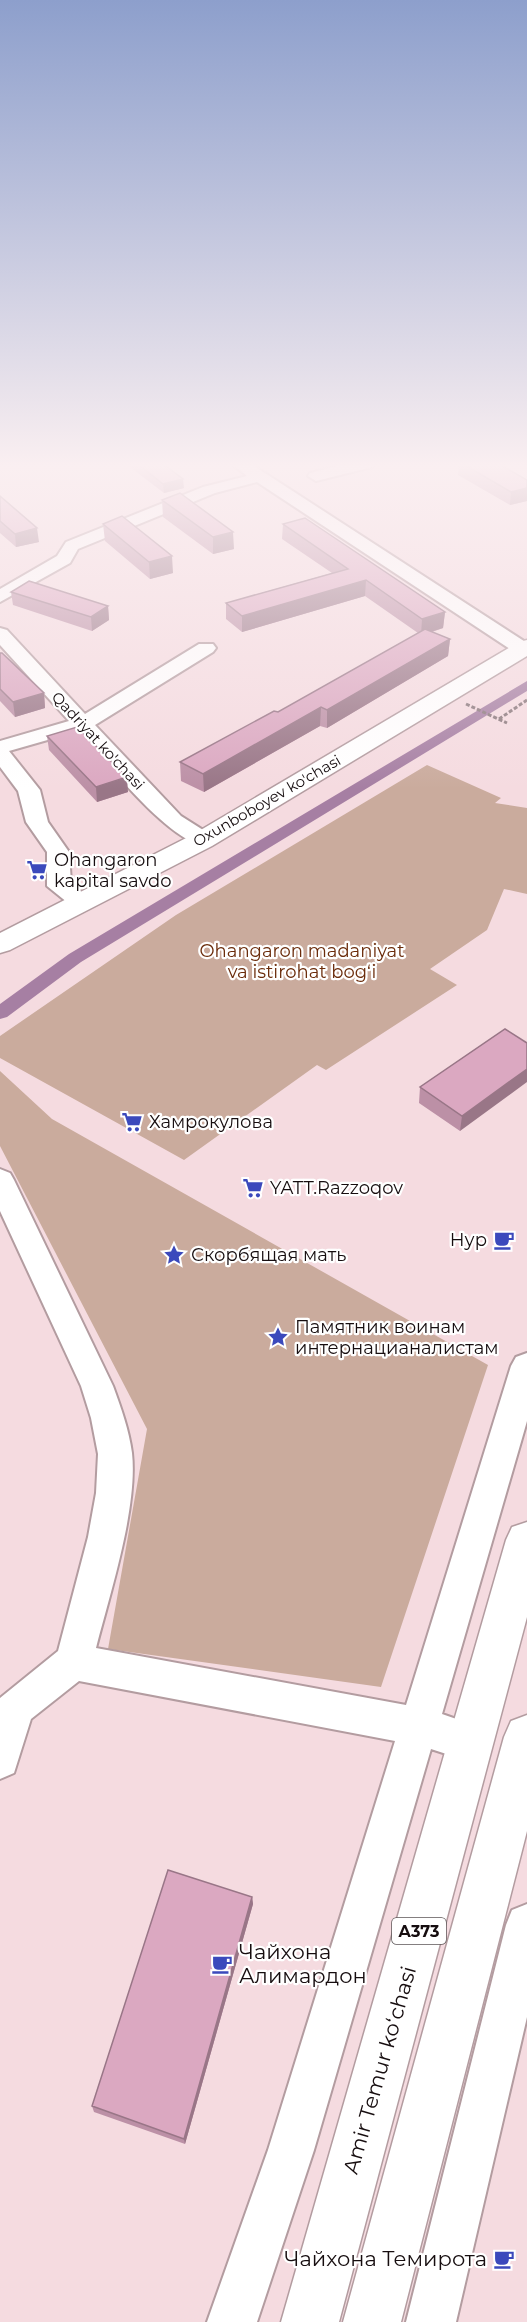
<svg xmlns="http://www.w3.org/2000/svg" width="527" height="2322" font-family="Montserrat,sans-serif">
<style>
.green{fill:#caab9d}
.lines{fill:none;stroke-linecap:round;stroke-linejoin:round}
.canal{fill:#a67fa3;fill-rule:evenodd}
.minor-casing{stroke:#b39ca0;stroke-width:4}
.major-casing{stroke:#b39ca0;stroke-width:3}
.highway-casing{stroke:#b39ca0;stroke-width:3}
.path{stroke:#89777b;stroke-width:3;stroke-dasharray:4 2;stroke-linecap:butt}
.minor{fill:#fff;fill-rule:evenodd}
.major{fill:#fff;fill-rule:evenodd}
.highway{fill:#fff;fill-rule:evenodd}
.wall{fill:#bc90a6}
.shaded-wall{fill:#997687}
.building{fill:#dba8c1;stroke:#997687;stroke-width:1.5}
.labels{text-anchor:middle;stroke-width:4.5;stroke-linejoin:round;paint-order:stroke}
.far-street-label{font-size:15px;fill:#160d0f;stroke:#fff}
.shield{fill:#fff;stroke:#5c5657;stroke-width:1.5}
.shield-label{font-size:16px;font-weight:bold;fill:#160d0f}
.poi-label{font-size:18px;fill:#160d0f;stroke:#fff;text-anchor:start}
.park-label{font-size:18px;fill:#6b2c0b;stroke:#fff}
.near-poi-label{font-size:21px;fill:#160d0f;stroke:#fff;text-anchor:start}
.near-street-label{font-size:21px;fill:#160d0f;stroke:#fff}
</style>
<rect width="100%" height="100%" fill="#f5dbe0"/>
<path class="green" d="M427 765 501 798 495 803 527 808V894L504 889 487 930 430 969 457 985 326 1070 317 1065 184 1160 0 1058V1036L176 915Z
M0 1071 52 1119 488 1365 381 1687 108 1649 147 1429 0 1146Z"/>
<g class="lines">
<path class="canal" d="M527 681V691L81 962 7 1017 0 1019V1004L69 954Z"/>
<g class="minor-casing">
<path id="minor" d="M232 464H251L527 643V654L516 653 257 482 215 493 78 549 70 563 0 602V589L57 556 66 542 203 487 247 476Z
M345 464H374L372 467 316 481 308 476 310 473Z
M0 628 7 630 85 714 199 644H213L216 648 213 652 95 725 181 816 211 835 214 840 211 845C177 853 102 757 79 731L9 751 40 790 48 822 69 852 71 883 93 902 89 907 81 909 73 907 47 886V852L26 822 18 791 0 767V741L69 721 0 645Z
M0 1169 10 1173 14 1180 113 1386C121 1408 129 1430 132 1453 138 1508 110 1593 96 1648L406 1705 511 1366 516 1357 527 1353V1421L442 1714 485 1729 491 1743 485 1757 471 1762 431 1749 314 2150 257 2322H207L268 2150 395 1741 79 1681 31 1719 14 1773 0 1779V1698L58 1651 88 1537 96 1493 98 1454 91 1418 81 1386 0 1211Z
M527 1904V2017L456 2322H406L506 1925 512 1910Z"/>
</g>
<g class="major-casing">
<path id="major" d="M527 640V656L212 846 10 950 0 953V933L194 834 519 642Z"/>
</g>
<g class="highway-casing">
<path id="highway" d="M527 1522V1617L339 2322H281L506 1540 512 1527Z
M527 1715V1831L401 2322H343L504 1737 511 1721Z"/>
</g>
<path class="path" d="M466 704 507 723
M499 719 527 700"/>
<use href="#minor" class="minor"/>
<use href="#major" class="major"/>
<use href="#highway" class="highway"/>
</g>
<path class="wall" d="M130 464H163L184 488 164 493 130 467Z
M459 464H499L527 480V501L510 505 458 475Z
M0 496 39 542 16 547 0 533Z
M162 500 234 549 213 554 163 517Z
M103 524 173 573 150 579 105 541Z
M283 524 445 612 443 628 432 632 450 639 448 656 327 728 320 726 204 792 181 781 180 762 278 712 418 633 365 596 242 632 226 619V603L332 573 282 539Z
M11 592 108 606 109 620 92 631 13 605Z
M0 653 44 693 45 708 15 717 0 701Z
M47 736 128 792 97 802 49 750Z
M505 1029 460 1131 419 1103 420 1087Z
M252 1897 253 1904 185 2144 94 2112 92 2106Z"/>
<path class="shaded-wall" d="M183 479 184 488 164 493 163 484Z
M527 488V501L510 505 511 492Z
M37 528 39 542 16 547 15 534Z
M233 532 234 549 213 554V537Z
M172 556 173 573 150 579 149 562Z
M366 580 365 596 242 632V616Z
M108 606 109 620 92 631 91 617Z
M445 612 443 628 421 635 422 619Z
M450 639 448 656 327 728V710Z
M44 693 45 708 15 717 13 702Z
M321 707 320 726 204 792 203 774Z
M127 777 128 792 97 802 96 787Z
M527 1069V1082L460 1131 462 1116Z
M252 1897 253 1904 185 2144 184 2139Z"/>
<path class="building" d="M138 464H163L183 479 163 484Z
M463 464H499L527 480V488L511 492Z
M180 493 233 532 213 537 162 500Z
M0 496 37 528 15 534 0 521Z
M122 516 172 556 149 562 103 524Z
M305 518 445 612 422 619 366 580 242 616 226 603 348 569 283 524Z
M29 581 108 606 91 617 11 592Z
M425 629 450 639 327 710 321 707 203 774 180 762 274 711 278 712Z
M0 653H2L44 693 13 702 0 689Z
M77 727 127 777 96 787 47 736Z
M505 1029 527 1043V1069L462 1116 420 1087Z
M168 1870 252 1897 184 2139 92 2106Z"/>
<linearGradient id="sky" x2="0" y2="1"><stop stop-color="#8d9fcc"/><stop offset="0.59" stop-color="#faeff1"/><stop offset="1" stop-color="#faeff1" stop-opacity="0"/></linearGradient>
<rect width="527" height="789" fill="url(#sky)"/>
<defs>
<g id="supermarket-bare" transform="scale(1.62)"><path d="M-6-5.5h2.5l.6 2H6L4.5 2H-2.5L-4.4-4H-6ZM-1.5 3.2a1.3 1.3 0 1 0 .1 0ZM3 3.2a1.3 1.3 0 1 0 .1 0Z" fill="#3b49bc" stroke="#fff" stroke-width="2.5" paint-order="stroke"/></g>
<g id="cafe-bare" transform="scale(1.62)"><path d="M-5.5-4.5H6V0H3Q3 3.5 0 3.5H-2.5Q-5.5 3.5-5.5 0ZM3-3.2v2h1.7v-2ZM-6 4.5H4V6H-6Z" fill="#3b49bc" stroke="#fff" stroke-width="2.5" paint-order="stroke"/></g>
<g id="sight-bare" transform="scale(1.62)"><path d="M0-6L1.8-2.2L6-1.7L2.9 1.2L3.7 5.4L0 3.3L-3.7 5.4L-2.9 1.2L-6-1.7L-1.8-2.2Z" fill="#3b49bc" stroke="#fff" stroke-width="2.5" paint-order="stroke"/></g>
</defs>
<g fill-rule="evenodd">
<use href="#supermarket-bare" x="37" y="870"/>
<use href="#supermarket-bare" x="132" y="1122"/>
<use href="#supermarket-bare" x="253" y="1188"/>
<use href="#cafe-bare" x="504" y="1240"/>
<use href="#sight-bare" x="174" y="1255"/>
<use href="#sight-bare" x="278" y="1337"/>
<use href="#cafe-bare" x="222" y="1964"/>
<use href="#cafe-bare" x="504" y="2259"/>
</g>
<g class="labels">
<g class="far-street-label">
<text transform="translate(98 741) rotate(47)" y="5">Qadriyat ko'chasi</text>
<text transform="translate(267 801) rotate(-30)" y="5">Oxunboboyev ko'chasi</text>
</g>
<rect class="shield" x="392" y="1918" width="54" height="26" rx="4.5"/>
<g class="shield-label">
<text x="419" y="1937">A373</text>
</g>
<g class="poi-label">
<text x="54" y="866">Ohangaron<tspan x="54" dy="21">kapital savdo</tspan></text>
<text x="149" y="1128">Хамрокулова</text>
<text x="270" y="1194">YATT.Razzoqov</text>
<text x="487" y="1246" text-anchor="end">Нур</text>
<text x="191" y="1261">Скорбящая мать</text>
<text x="295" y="1333">Памятник воинам<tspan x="295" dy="21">интернацианалистам</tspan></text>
</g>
<g class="park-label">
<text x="302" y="957">Ohangaron madaniyat<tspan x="302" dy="21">va istirohat bogʻi</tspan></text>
</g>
<g class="near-poi-label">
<text x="239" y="1959">Чайхона<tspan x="239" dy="24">Алимардон</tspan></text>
<text x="487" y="2266" text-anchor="end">Чайхона Темирота</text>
</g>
<g class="near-street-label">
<text transform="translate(380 2070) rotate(-74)" y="7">Amir Temur koʻchasi</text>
</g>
</g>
</svg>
